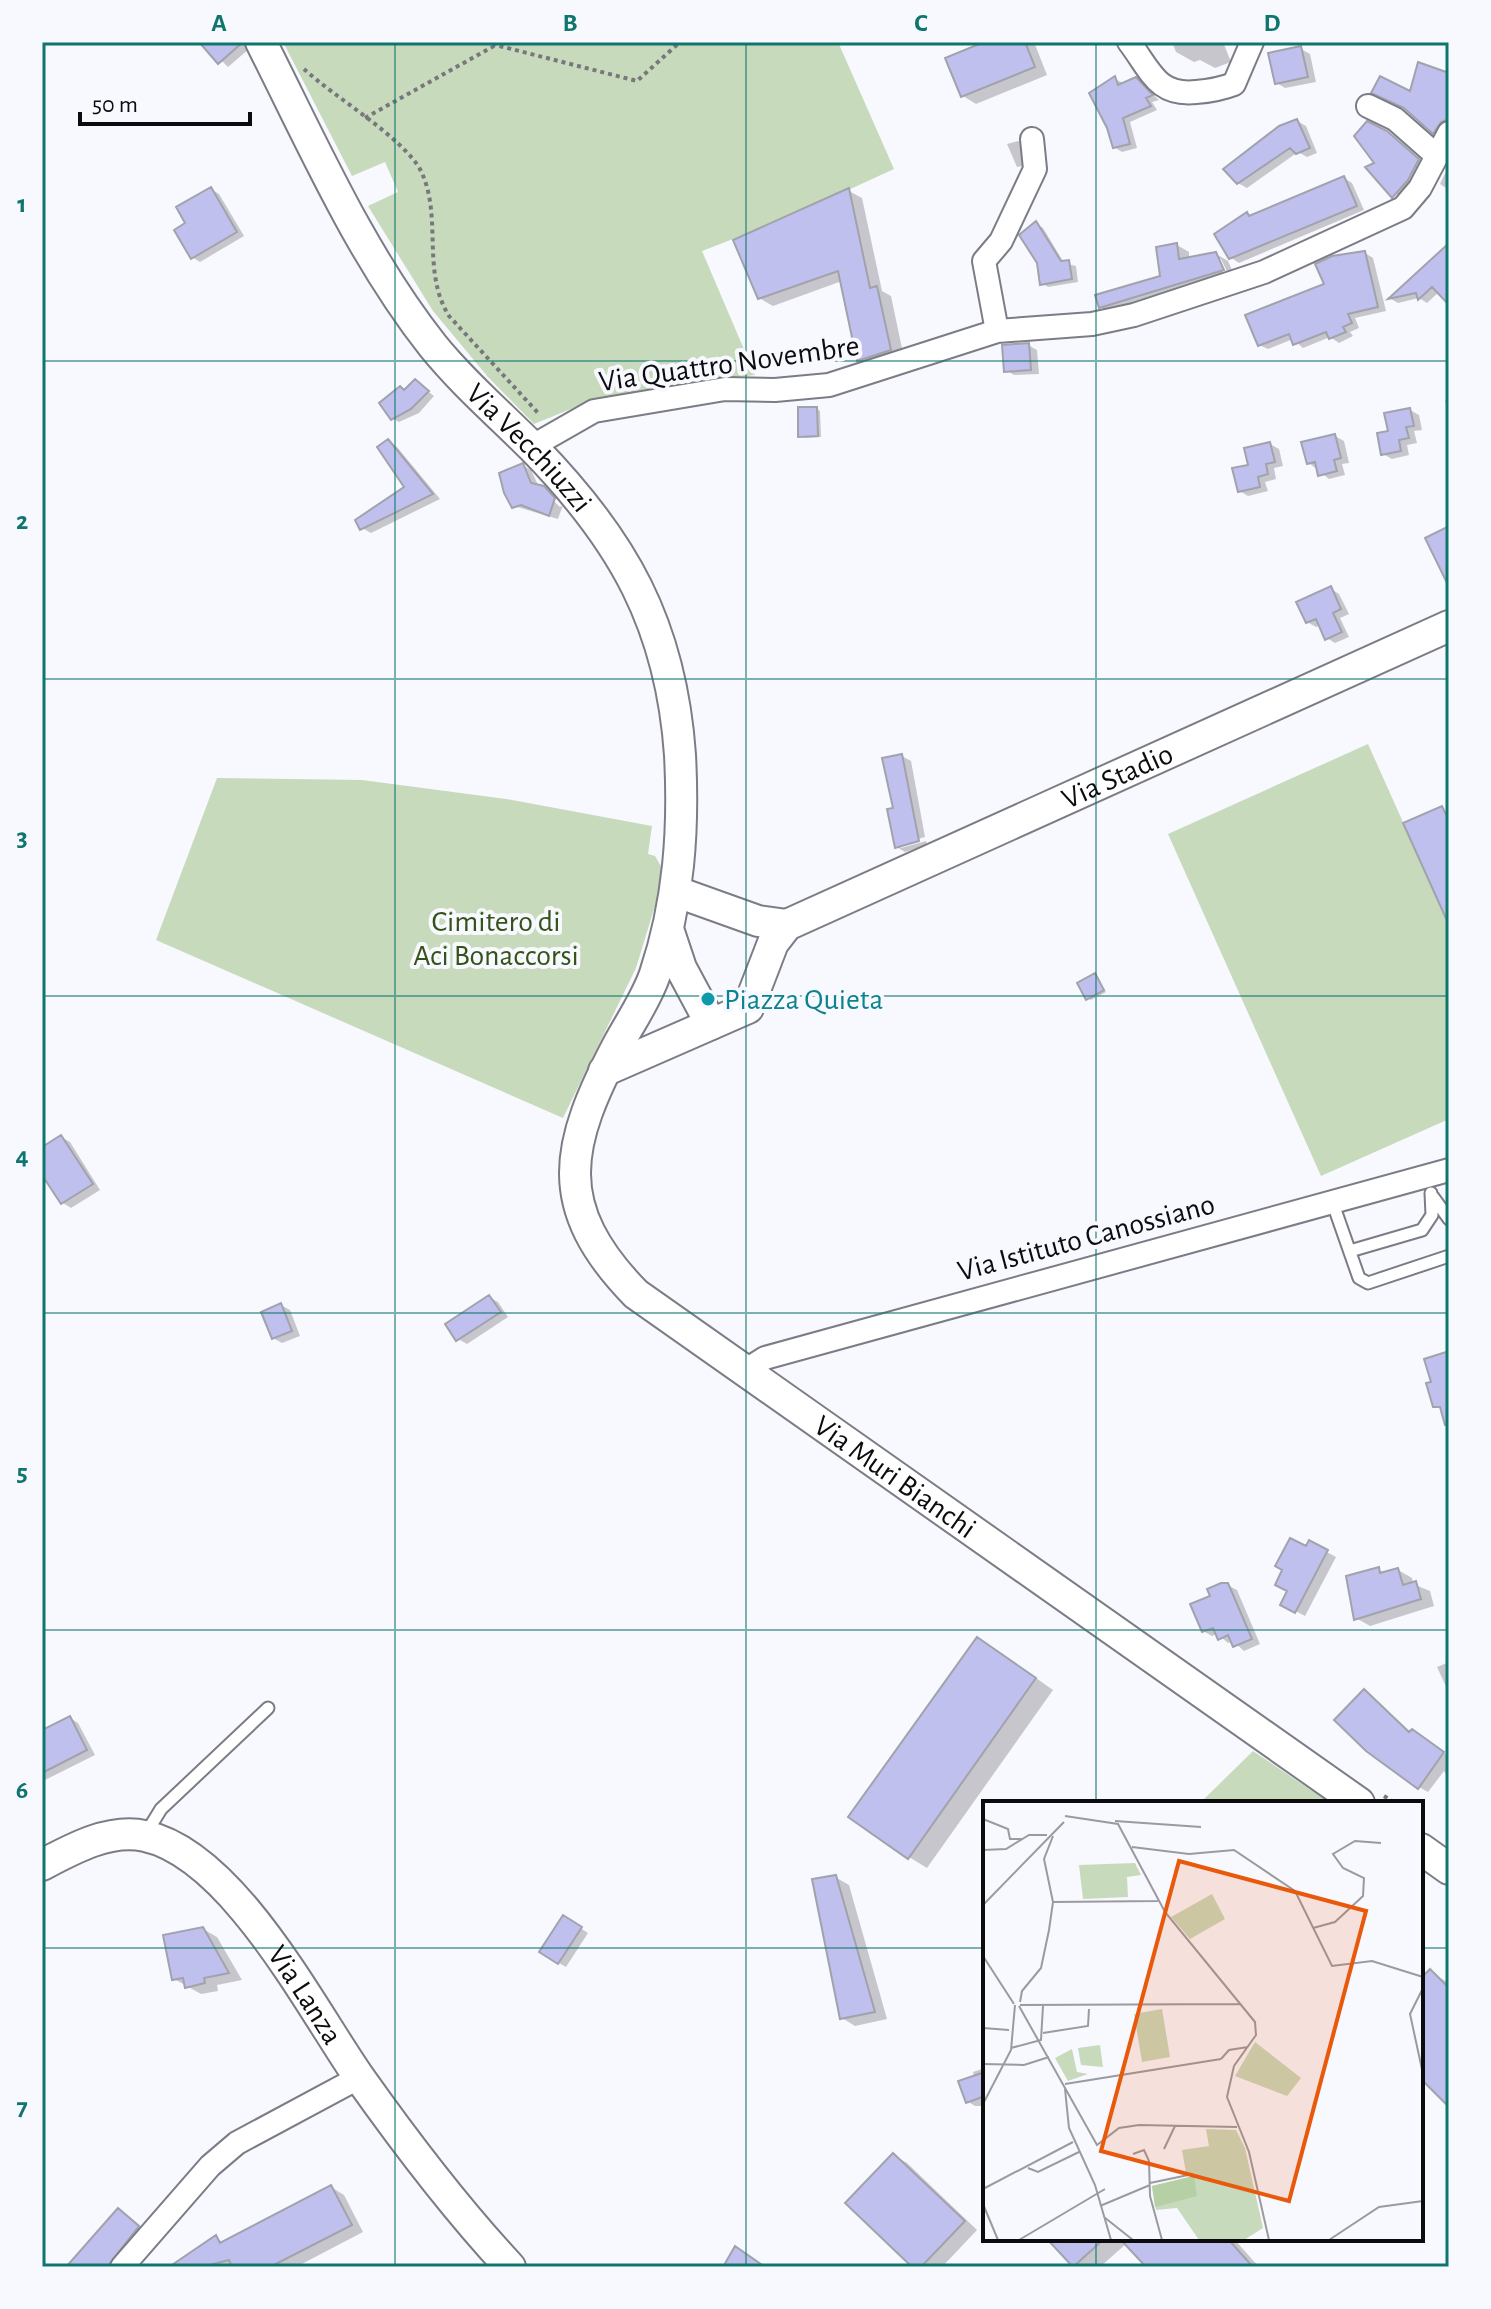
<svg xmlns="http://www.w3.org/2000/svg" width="1491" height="2309" font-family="'Alegreya Sans',sans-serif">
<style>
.green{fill:#c8dabc}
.shadow{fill:#0003}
.building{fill:#c0c0ee;stroke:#a1a2ac;stroke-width:2}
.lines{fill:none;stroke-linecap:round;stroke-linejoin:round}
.lane-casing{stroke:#7c7c86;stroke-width:15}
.street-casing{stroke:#7c7c86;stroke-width:26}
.secondary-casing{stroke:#7c7c86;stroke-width:34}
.path{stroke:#77777c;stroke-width:4;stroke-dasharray:4 4;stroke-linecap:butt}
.lane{stroke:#fff;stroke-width:11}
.street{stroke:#fff;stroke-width:22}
.secondary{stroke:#fff;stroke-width:30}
.grid{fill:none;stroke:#0f766e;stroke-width:2;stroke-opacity:0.55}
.culture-dot{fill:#0f9aa8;stroke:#f8f8ff;stroke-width:3}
.labels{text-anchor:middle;stroke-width:8;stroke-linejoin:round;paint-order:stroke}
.street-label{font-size:30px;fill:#0c0c0f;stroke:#f8f8ff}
.park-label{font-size:30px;fill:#355318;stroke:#f8f8ff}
.culture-label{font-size:30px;fill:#0d838f;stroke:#f8f8ff;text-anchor:start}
.inset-road{fill:none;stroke:#9a9a9f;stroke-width:2}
.view{fill:#e8590c;fill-opacity:0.15;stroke:#e8590c;stroke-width:4}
.inset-edge{fill:none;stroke:#0c0c0f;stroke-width:4}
.neatline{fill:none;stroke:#0f766e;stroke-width:3}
.grid-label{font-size:26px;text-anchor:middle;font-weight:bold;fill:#0f766e}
</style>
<rect width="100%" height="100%" fill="#f8f8ff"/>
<path class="green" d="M283 42H838L894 169 785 219 702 251 755 375 679 384 583 404 534 424 488 377 433 311 368 206 398 192 385 162 352 176Z
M1368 744 1449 925V1119L1321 1176 1168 834Z
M217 778 362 780 506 799 652 826 648 854 655 856 665 873 636 968 563 1118 156 940Z
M1253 1751 1330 1803H1200Z"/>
<path class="shadow" d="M203 42H243L249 49 228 67Z
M989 42H1034L1047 75 976 104 963 96Z
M1172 42H1223L1231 62 1215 68 1200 60 1194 62 1176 52Z
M1301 49 1310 54 1316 82 1285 88 1277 83Z
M1381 78 1449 107V127L1442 137Z
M1115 79 1123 83 1136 79 1159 100 1152 102 1157 110 1130 122 1137 148 1122 152 1114 147Z
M1297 121 1306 126 1317 153 1307 157 1298 152 1247 188 1238 183Z
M1386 133 1427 165 1404 200 1368 168 1377 164Z
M1018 141 1021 143 1023 166 1017 167 1007 144Z
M1449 165V190L1440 184Z
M1344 178 1352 183 1364 210 1239 263 1230 257 1247 214 1253 217Z
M211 189 219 194 244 236 200 262 192 257 188 224Z
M849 191 862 198 882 291 891 296 904 358 872 368 859 360 842 281 773 306 759 298Z
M1037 224 1043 228 1064 263 1076 266 1078 282 1048 287 1042 283Z
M1177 245 1189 252V259L1216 254 1228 261 1235 277 1230 278 1221 259H1217L1226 280 1112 314 1100 307 1163 278Z
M1449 246V303L1439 292 1427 303 1419 298 1398 303 1391 299Z
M1365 253 1373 258 1386 311 1355 318 1359 328 1350 332 1353 336 1339 343 1330 337 1303 348 1293 339 1268 349 1259 345Z
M1028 345 1037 350 1039 374 1014 375 1006 370Z
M415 381 434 396 419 413 399 422 392 418 405 391Z
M1445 400H1449V416Z
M817 409 820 411 821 437 804 438 800 436Z
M1410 410 1419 415 1422 430 1414 431 1417 443 1407 445 1409 455 1392 459 1383 454 1390 432Z
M1335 436 1344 441 1349 463 1342 464 1345 475 1329 479 1309 463Z
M388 442 397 447 440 499 371 533 362 528 407 487Z
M1270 444 1279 449 1283 466 1274 468 1276 479 1265 482 1268 491 1248 496 1240 491 1250 466Z
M522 465 531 470 539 487 560 507 563 505 558 519 514 506Z
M1331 589 1339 594 1349 614 1340 618 1349 637 1335 643 1327 638 1321 625 1316 627 1307 622Z
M902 756 911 761 925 837 901 844V848L926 841 927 845 905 852 897 847 895 810Z
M1095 975 1106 992 1091 1000 1087 998Z
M61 1137 70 1142 100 1190 71 1208 63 1203 42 1171V1149Z
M489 1297 498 1302 508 1317 467 1344 458 1339Z
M281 1305 290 1310 300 1336 282 1343 273 1338Z
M1310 1543 1336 1557 1305 1616 1282 1604Z
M1379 1570 1385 1573 1398 1570 1412 1578 1413 1584 1430 1591 1434 1606 1370 1626 1356 1618Z
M1227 1585 1237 1590 1260 1644 1244 1651 1233 1641 1228 1643 1217 1634 1212 1636 1203 1631 1212 1597Z
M996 1650 1053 1690 927 1868 909 1857Z
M1449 1662V1693L1437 1667Z
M1364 1691 1411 1733 1449 1756V1779L1444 1771 1428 1792 1419 1787Z
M70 1718 78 1723 95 1755 45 1780 42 1779V1732Z
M835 1877 849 1885 887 2019 855 2026 842 2018Z
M564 1918 588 1933 566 1967 559 1963Z
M203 1929 217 1937 242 1980 217 1985 218 1991 201 1994 174 1979Z
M1430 1972 1449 1983V2104L1421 2077V1981Z
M985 2068V2106H975L967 2101 974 2078 973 2072Z
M893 2155 907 2163 977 2230 942 2267H915Z
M331 2187 344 2195 363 2232 296 2267H193L216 2238 224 2243Z
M119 2210 147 2232 118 2267H80Z
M1050 2239H1234L1259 2267H1149L1127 2243 1100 2267H1076Z"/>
<path class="building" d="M199 42H243L218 64Z
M984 42H1025L1035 67 961 97 945 58Z
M1301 46 1308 77 1275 84 1268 53Z
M1418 62 1449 73V119L1441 122 1433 134 1404 108 1371 93 1380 76 1410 91Z
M1115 76 1118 85 1136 77 1153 95 1146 98 1151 106 1123 118 1130 144 1113 148 1107 128 1089 93Z
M1297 119 1310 148 1296 154 1290 148 1237 184 1223 169 1279 126Z
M1367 121 1387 131 1419 159 1408 180 1392 198 1365 167 1374 163 1354 136Z
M1344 176 1357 206 1229 259 1214 234 1247 212 1249 216Z
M211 187 237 232 191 259 174 230 185 223 176 207Z
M849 188 870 288 877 286 891 350 857 361 838 271 758 299 733 240Z
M1036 221 1061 261 1069 260 1072 279 1040 285 1037 263 1019 235Z
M1177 243 1179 259 1216 252 1224 270 1099 308 1095 295 1160 276 1156 247Z
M1449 243V305L1432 287 1418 300 1416 293 1388 299Z
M1365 251 1378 307 1348 314 1352 323 1343 327 1346 332 1329 339 1326 332 1293 345 1289 334 1258 346 1245 315 1324 284 1315 264 1332 256Z
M1029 343 1031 370 1004 372 1002 345Z
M415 379 429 391 411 409 391 420 379 403 400 386 404 390Z
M798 407H817L818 436 798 437Z
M1410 408 1414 426 1406 427 1409 438 1399 440 1401 451 1381 455 1377 433 1388 431 1384 413Z
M1335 434 1341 458 1334 460 1337 471 1318 476 1315 462 1307 464 1301 442Z
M388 439 433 494 360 530 355 520 404 487 377 447Z
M1270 442 1275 462 1266 464 1268 474 1258 477 1260 487 1238 492 1232 468 1248 465 1244 448Z
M523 463 531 483 544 486 555 498 549 516 521 505 512 508 504 493 499 473Z
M1449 526V587L1425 538Z
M1331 586 1341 609 1333 613 1342 632 1325 640 1316 619 1306 623 1296 602Z
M902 754 919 841 895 848 887 809 893 808 882 758Z
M1442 806 1449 821V925L1403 823Z
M1095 973 1104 990 1086 1000 1077 983Z
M61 1135 93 1184 61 1204 42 1175V1147Z
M489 1295 501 1312 456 1341 445 1324Z
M281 1303 292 1331 272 1339 261 1312Z
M1449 1351V1424L1445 1425 1440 1407H1433L1426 1383 1431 1382 1424 1359Z
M1290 1538 1306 1546 1309 1540 1328 1550 1295 1613 1280 1605 1287 1591 1275 1585 1282 1570 1275 1566Z
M1379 1567 1380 1573 1398 1568 1403 1585 1416 1581 1421 1599 1354 1620 1346 1576Z
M1221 1583H1228L1252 1639 1233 1647 1228 1635 1218 1640 1213 1628 1202 1632 1190 1604 1210 1596 1207 1589Z
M977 1637 1036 1678 908 1859 848 1817Z
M1364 1689 1409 1732 1412 1729 1444 1752 1418 1789 1366 1751 1334 1720Z
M70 1716 87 1750 42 1773V1730Z
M836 1875 875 2012 840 2019 812 1879Z
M563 1915 582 1927 558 1964 539 1952Z
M203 1927 229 1973 204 1978 205 1983 185 1988 183 1978 172 1980 163 1935Z
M1430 1969 1449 1988V2107L1421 2079V1978Z
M985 2072V2096L966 2103 958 2081Z
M893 2153 965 2221 921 2267H912L845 2203Z
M331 2185 352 2225 270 2267H232L229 2260 202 2267H169L216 2235 220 2243Z
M118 2208 139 2226 107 2267H66Z
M1047 2239H1104L1073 2267Z
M1120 2239H1228L1253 2267H1146Z
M735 2246 765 2267H723Z"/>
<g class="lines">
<g class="lane-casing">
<path id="lane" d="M1433 1197 1449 1219
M1332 1201 1359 1278 1368 1283 1449 1256
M1350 1251 1422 1230 1432 1215 1431 1193
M145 1835 161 1809 268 1708"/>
</g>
<g class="street-casing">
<path id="street" d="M1129 42C1151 71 1157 96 1196 92 1210 91 1221 89 1234 84L1252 42
M1368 106 1395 119 1437 156
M997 331 984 261 1001 241 1035 169 1032 139
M531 447 594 411 725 389 775 390 829 385 997 331 1092 324 1134 315 1264 272 1403 208 1420 188 1449 133
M743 1372 765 1358 1449 1170
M122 2267 210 2166 237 2143 360 2077"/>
</g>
<g class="secondary-casing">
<g id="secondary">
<path id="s1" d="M261 42C313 145 361 255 433 346 463 383 499 414 533 448 623 540 671 625 680 755 684 830 679 902 655 974 647 998 631 1021 619 1043 565 1145 550 1206 636 1294L1359 1803"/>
<path d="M677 892 758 921 787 925"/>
<path d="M668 929 681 968 711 1024"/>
<path id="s2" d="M604 1071 748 1008 773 943 787 925 1449 626"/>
<path d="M1421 1849 1449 1869"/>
<path id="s3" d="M42 1865C72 1849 110 1828 145 1836 233 1855 311 2008 359 2077 405 2142 456 2209 510 2267"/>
</g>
</g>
<path class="path" d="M484 42 637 81 680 42
M304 69C334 97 404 138 421 171 443 217 421 271 449 316L539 414
M365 118 494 46
M1384 1796 1395 1803"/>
<use href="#lane" class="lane"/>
<use href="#street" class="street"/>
<use href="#secondary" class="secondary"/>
</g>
<path class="grid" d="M395 42V2267M746 42V2267M1096 42V1803M42 361H1449M42 679H1449M42 996H1449M42 1313H1449M42 1630H1449M42 1948H985M1421 1948H1449M1096 2239V2267"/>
<circle class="culture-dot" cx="708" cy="999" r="8"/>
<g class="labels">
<g class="street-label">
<text transform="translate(729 363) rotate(-8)" y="10">Via Quattro Novembre</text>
<text dy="10" stroke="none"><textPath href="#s1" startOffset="490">Via Vecchiuzzi</textPath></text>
<text dy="10" stroke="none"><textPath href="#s2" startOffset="612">Via Stadio</textPath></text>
<text transform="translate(1086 1237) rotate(-15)" y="10">Via Istituto Canossiano</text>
<text dy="10" stroke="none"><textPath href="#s1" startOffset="1736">Via Muri Bianchi</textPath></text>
<text dy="10" stroke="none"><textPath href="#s3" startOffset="340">Via Lanza</textPath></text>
</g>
<g class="park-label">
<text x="496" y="931">Cimitero di<tspan x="496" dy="34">Aci Bonaccorsi</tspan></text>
</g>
<g class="culture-label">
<text x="724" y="1009">Piazza Quieta</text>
</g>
</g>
<g transform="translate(983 1801)">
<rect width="440" height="440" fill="#f8f8ff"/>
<path d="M152 62 158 74 144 76 145 96 100 98 96 64ZM229 93 242 118 207 138 188 116ZM179 208 187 256 159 261 151 213ZM272 241 318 277 304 295 252 275ZM117 244 120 266 98 264 95 247ZM89 248 94 271 105 273 85 280 72 257ZM223 328 253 329 262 347 280 427 261 439H216L194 407 173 409 169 385 210 375 203 372 199 349 226 345Z" fill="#c8dabc"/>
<path d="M211 375 214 395 172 406 169 385Z" fill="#b6cfa5"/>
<path class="inset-road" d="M82 15 135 23 182 111 272 221 273 234 251 265 244 296 266 351 286 439M0 18 25 28 27 38H40M132 20 218 26M149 46 206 53 251 49 312 90 349 165 389 160 440 176M0 49 23 48 46 34H64M70 101 175 100M0 104 81 21M330 127 352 121 380 95 381 77 360 67 350 53 372 40 398 42M0 155 31 203M440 187 427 213 440 273M37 201 39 190 58 167 66 129 70 101 61 58 70 35M37 204 257 203M36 205 114 344 136 327 156 324 254 326M0 227 26 229M60 232 105 225 106 208M28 247 58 239 60 205M238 258 246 249 265 246M0 263 41 264 66 256M82 283 238 258M82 288 86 327 112 384 128 439M0 303 28 249 32 204M181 348 192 325M150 353 161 349 166 360 167 395 179 439M45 367 55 371 96 351M167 382 210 373M0 388 90 341M0 403 15 439M117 405 167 384M121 416 150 439M36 439 122 388M346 439 396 406 440 400"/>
<path class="view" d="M196 60 383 110 306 400 118 350Z"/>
<rect width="440" height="440" class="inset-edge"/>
</g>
<rect width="1491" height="2309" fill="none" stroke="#f8f8ff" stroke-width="88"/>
<path d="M80 112v12h170v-12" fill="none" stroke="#0c0c0f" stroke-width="4"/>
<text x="92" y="112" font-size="24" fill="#0c0c0f" stroke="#f8f8ff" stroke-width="6" paint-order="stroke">50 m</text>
<rect x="44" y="44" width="1403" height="2221" class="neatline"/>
<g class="grid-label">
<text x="219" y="31">A</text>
<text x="570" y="31">B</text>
<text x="921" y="31">C</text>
<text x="1272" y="31">D</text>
<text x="22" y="212">1</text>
<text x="22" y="529">2</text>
<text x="22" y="846">3</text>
<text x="22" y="1164">4</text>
<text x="22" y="1481">5</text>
<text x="22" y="1798">6</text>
<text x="22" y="2115">7</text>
</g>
</svg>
